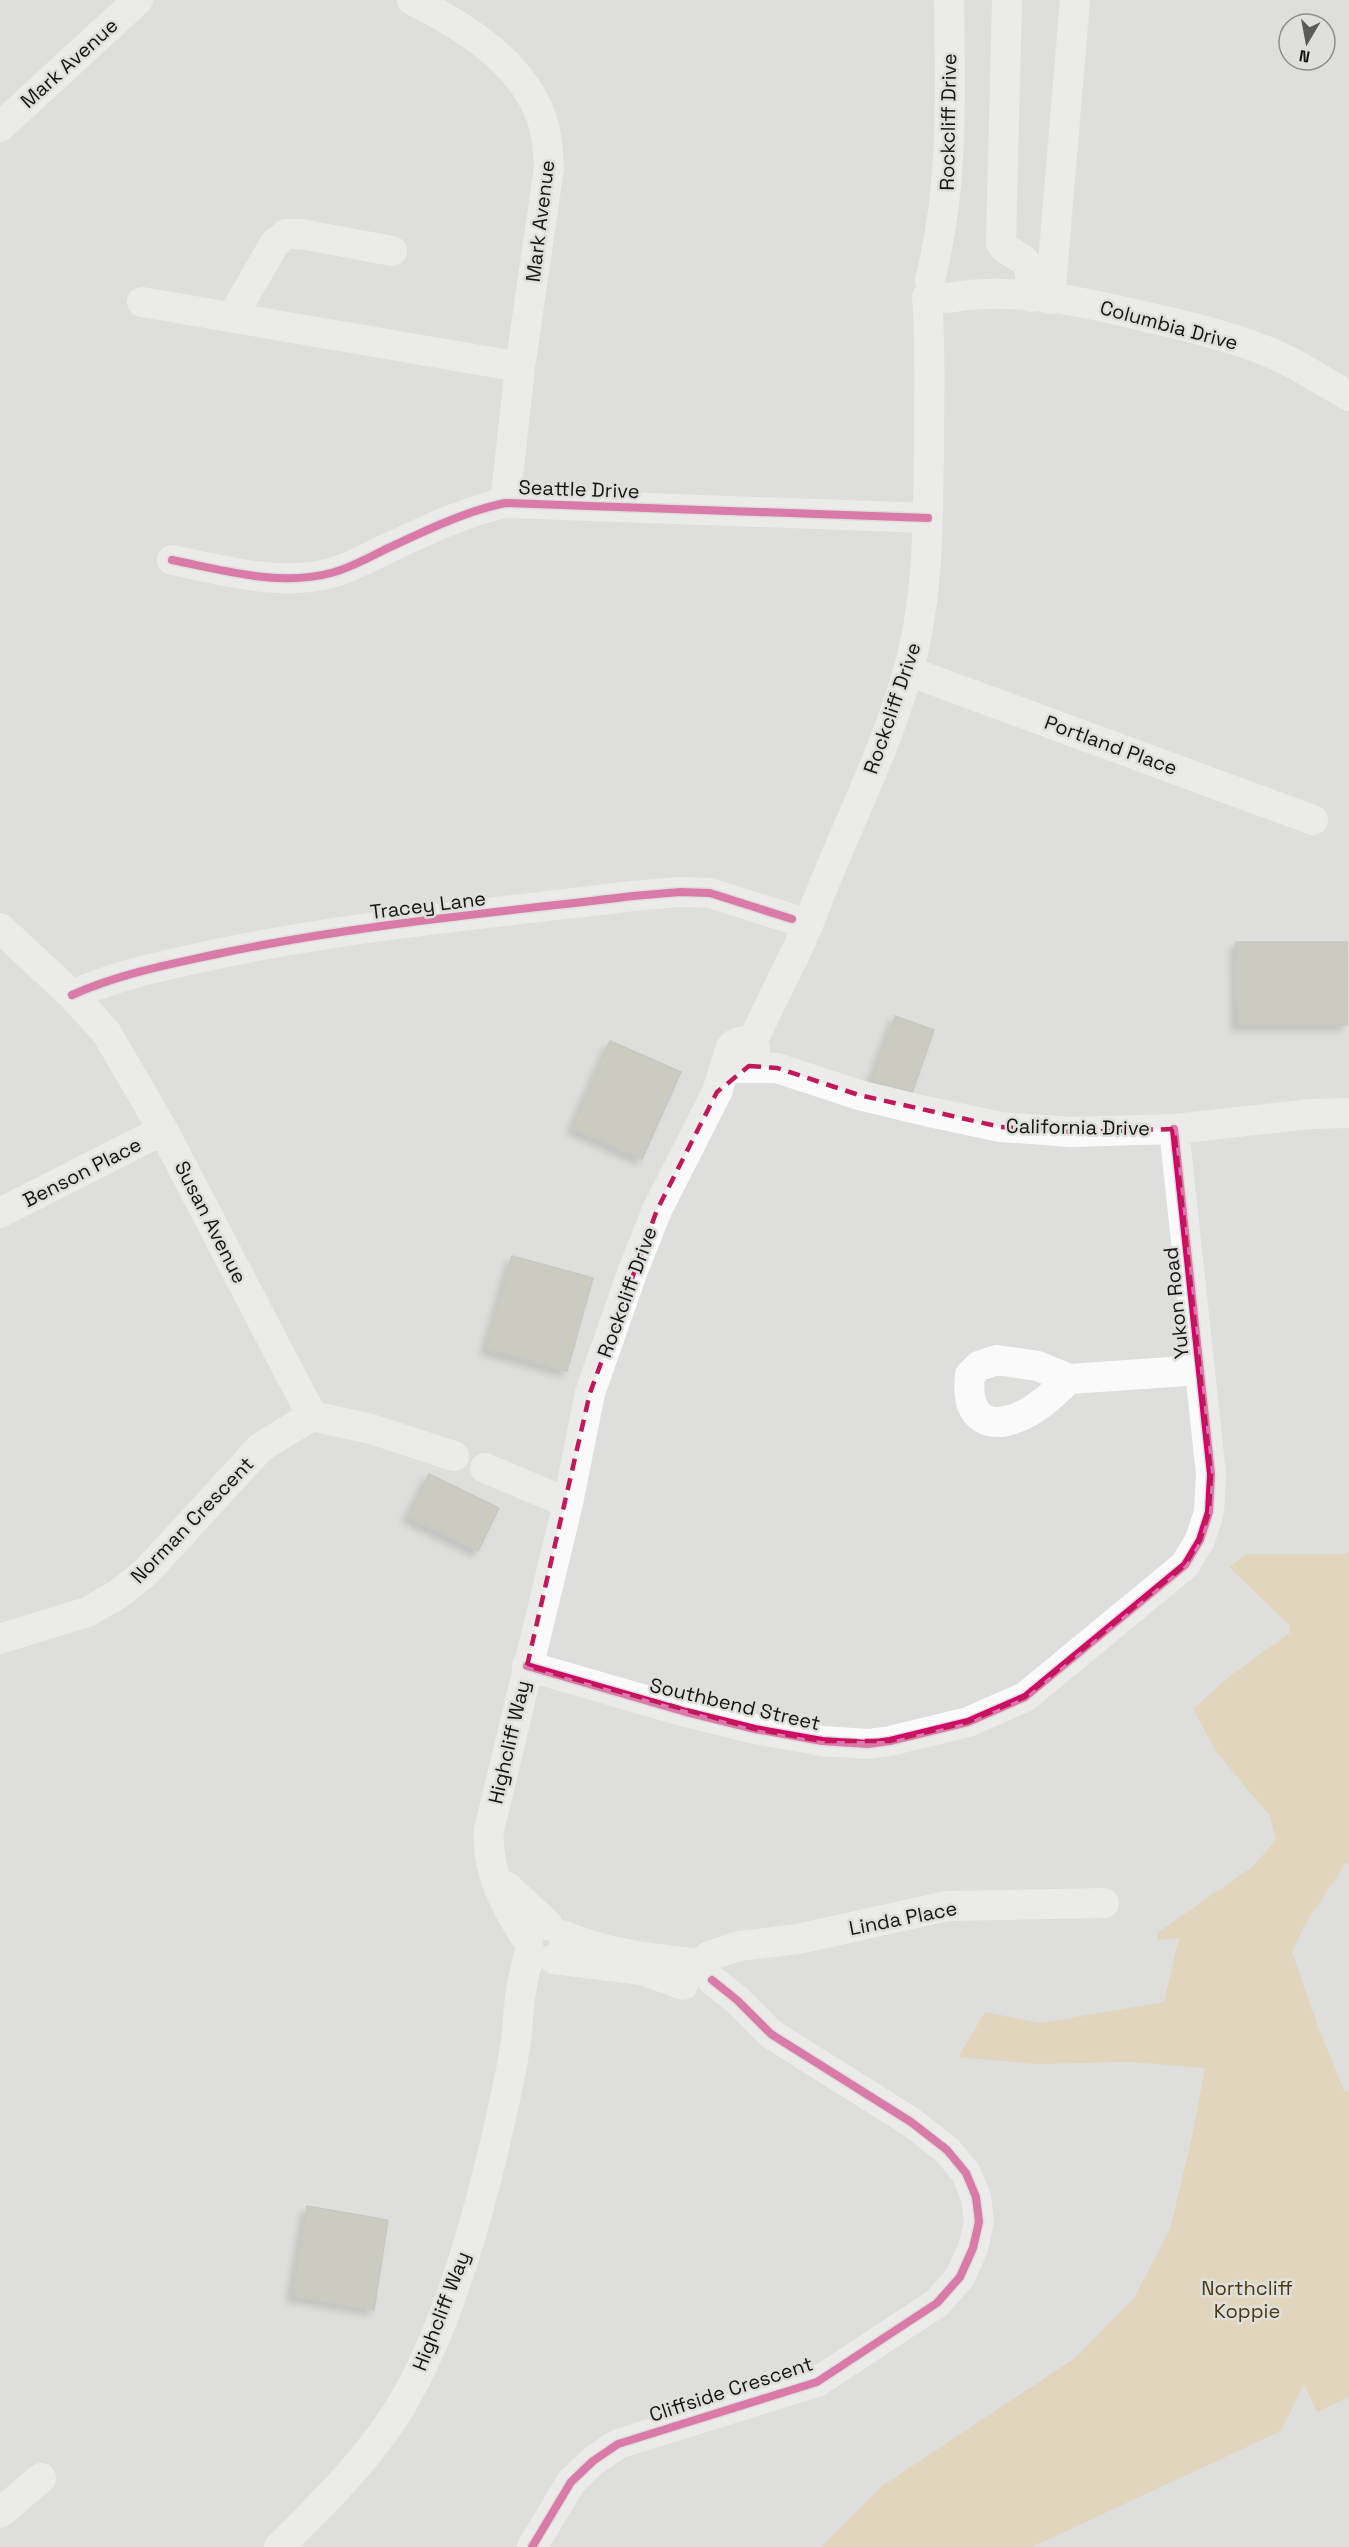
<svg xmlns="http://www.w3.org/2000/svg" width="1349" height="2547" font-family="'Space Grotesk',sans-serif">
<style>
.green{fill:#e4c99a}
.building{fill:#b6b39e;stroke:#aaaba9;stroke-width:1.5;filter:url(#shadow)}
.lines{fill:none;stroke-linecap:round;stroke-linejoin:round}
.minor{stroke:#fafafa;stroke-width:30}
.cycleway-casing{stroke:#dfe0dc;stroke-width:11}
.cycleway{stroke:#d6006c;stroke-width:8}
.marked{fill:none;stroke:#c2185b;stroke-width:4.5;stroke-dasharray:12 8;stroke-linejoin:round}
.labels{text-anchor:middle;stroke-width:5;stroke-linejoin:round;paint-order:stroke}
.street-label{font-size:20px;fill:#141513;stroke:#dfe0dc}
.park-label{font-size:20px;fill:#4d3710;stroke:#dfe0dc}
</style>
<defs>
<filter id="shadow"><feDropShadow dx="-5.5" dy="5.5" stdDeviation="3" flood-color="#0004"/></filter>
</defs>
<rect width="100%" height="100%" fill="#dedfdd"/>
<path class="green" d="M1349 1552V1862L1344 1866 1307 1921 1292 1952 1320 2032 1344 2090 1349 2092V2397L1317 2412 1304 2384 1281 2431 1032 2547H821L882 2486 1075 2358 1134 2298 1170 2229 1192 2137 1205 2068 1130 2062 1034 2064 958 2057 985 2012 1040 2023 1164 2002 1179 1938 1157 1940V1933L1252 1867 1276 1840 1270 1816 1217 1753 1193 1709 1231 1675 1290 1633 1289 1625 1229 1567 1246 1554H1346Z"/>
<path class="building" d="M1236 942H1347V1025H1237Z
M895 1016 934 1030 912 1093 872 1079Z
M610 1041 681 1072 642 1159 572 1128Z
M512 1256 593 1278 567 1371 486 1349Z
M429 1474 499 1508 478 1551 408 1517Z
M307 2206 388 2220 374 2310 292 2296Z"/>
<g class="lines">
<path class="minor" d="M412 0C462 25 519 60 540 114 547 131 548 149 549 168L520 367 505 503
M1007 0 1001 243C1007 254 1023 255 1028 266 1032 274 1030 287 1031 297
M0 127 138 0
M930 280C954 185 950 98 949 0
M948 298C1016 286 1085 302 1151 318 1193 327 1238 338 1278 356 1302 367 1326 383 1349 396
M1050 299 1075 0
M142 302 520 367
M232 317 275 243 286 234H301L392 251
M172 560C222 570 280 587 331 573 350 568 368 558 386 549 425 531 463 512 505 503L928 518
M908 671 1313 820
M0 928 72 995 106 1032 163 1130 312 1416
M807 928C838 842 883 760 908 671 929 598 928 521 929 446 929 396 931 346 927 297
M72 995C119 974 167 965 217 954 354 925 494 913 633 896L680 892 710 893 792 919
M751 1044 802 939
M749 1066 755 1059V1049C743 1035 725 1043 730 1061L738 1068H777L859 1095 925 1111 1001 1127 1071 1132 1174 1129 1311 1114 1349 1113
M0 1213 163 1130
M1069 1379C1056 1391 1042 1406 1025 1414 987 1433 965 1417 970 1375L979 1366 997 1360 1038 1366 1069 1379 1200 1370
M312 1416 371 1429 454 1456
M485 1468 568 1503
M0 1639 87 1612 117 1595 146 1572 261 1447 312 1416
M527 1666 686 1712 755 1729 822 1741 868 1744 890 1741 968 1722 1025 1697 1185 1565 1200 1540 1209 1512 1211 1474 1174 1129
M507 1887 548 1925
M562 1935C605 1953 647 1958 693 1963
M528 1941C506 1907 486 1872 489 1830L568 1503 590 1393 632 1273 657 1210 717 1092 728 1056
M554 1959 642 1970 683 1985
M701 1963 709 1956 739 1946 798 1939 947 1906 1104 1903
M0 2513 41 2478
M279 2547C321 2506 368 2459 399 2409 448 2329 479 2214 500 2122 506 2093 514 2062 517 2032 519 2003 521 1981 530 1952
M532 2547 571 2482 593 2461 618 2444 817 2382 937 2303 960 2277 973 2248 979 2222 976 2197 966 2173 947 2150 911 2122 771 2034 737 2000 712 1980"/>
<g class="cycleway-casing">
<path id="cycleway" d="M172 560C222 570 280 587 331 573 350 568 368 558 386 549 425 531 463 512 505 503L928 518
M72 995C119 974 167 965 217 954 354 925 494 913 633 896L680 892 710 893 792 919
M527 1666 686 1712 755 1729 822 1741 868 1744 890 1741 968 1722 1025 1697 1185 1565 1200 1540 1209 1512 1211 1474 1174 1129
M532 2547 571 2482 593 2461 618 2444 817 2382 937 2303 960 2277 973 2248 979 2222 976 2197 966 2173 947 2150 911 2122 771 2034 737 2000 712 1980"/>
</g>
<use href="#cycleway" class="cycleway"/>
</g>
<path d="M0 0H1349V2547H0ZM749 1066 777 1068 859 1095 1001 1127 1071 1132 1174 1129 1211 1474 1209 1512 1200 1540 1185 1565 1025 1697 968 1722 890 1741H822L755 1729 527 1666 590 1393 657 1210 717 1092Z" fill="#dedfdd" fill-opacity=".55" fill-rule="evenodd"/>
<path class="marked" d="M749 1066 777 1068 859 1095 1001 1127 1071 1132 1174 1129 1211 1474 1209 1512 1200 1540 1185 1565 1025 1697 968 1722 890 1741H822L755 1729 527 1666 590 1393 657 1210 717 1092Z"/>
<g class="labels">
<g class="street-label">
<text transform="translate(69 63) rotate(-42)" y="7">Mark Avenue</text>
<text transform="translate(948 122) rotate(-89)" y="7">Rockcliff Drive</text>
<text transform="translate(540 221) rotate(-83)" y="7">Mark Avenue</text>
<text transform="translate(1169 325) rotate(15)" y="7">Columbia Drive</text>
<text transform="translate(579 489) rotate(2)" y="7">Seattle Drive</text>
<text transform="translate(892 708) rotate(-71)" y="7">Rockcliff Drive</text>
<text transform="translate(1111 745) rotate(20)" y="7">Portland Place</text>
<text transform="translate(428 905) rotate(-7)" y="7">Tracey Lane</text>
<text transform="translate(1078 1127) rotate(1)" y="7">California Drive</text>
<text transform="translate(82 1172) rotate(-27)" y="7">Benson Place</text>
<text transform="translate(211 1222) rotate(63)" y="7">Susan Avenue</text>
<text transform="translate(627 1292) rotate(-70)" y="7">Rockcliff Drive</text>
<text transform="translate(1176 1303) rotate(-96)" y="7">Yukon Road</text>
<text transform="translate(192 1520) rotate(-46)" y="7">Norman Crescent</text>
<text transform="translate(735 1704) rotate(13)" y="7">Southbend Street</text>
<text transform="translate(509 1742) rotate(-77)" y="7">Highcliff Way</text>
<text transform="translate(903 1918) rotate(-11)" y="7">Linda Place</text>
<text transform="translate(441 2311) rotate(-69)" y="7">Highcliff Way</text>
<text transform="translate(731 2389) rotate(-18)" y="7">Cliffside Crescent</text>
</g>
<g class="park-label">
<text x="1247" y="2295">Northcliff<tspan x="1247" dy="23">Koppie</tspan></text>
</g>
</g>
<g transform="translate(1307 42) rotate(190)"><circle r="28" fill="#dfe0dc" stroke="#8e8f8c" stroke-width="1.5"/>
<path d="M0-4.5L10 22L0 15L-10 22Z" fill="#5b5c5a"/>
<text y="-9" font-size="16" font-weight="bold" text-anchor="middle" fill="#141513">N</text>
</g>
</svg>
